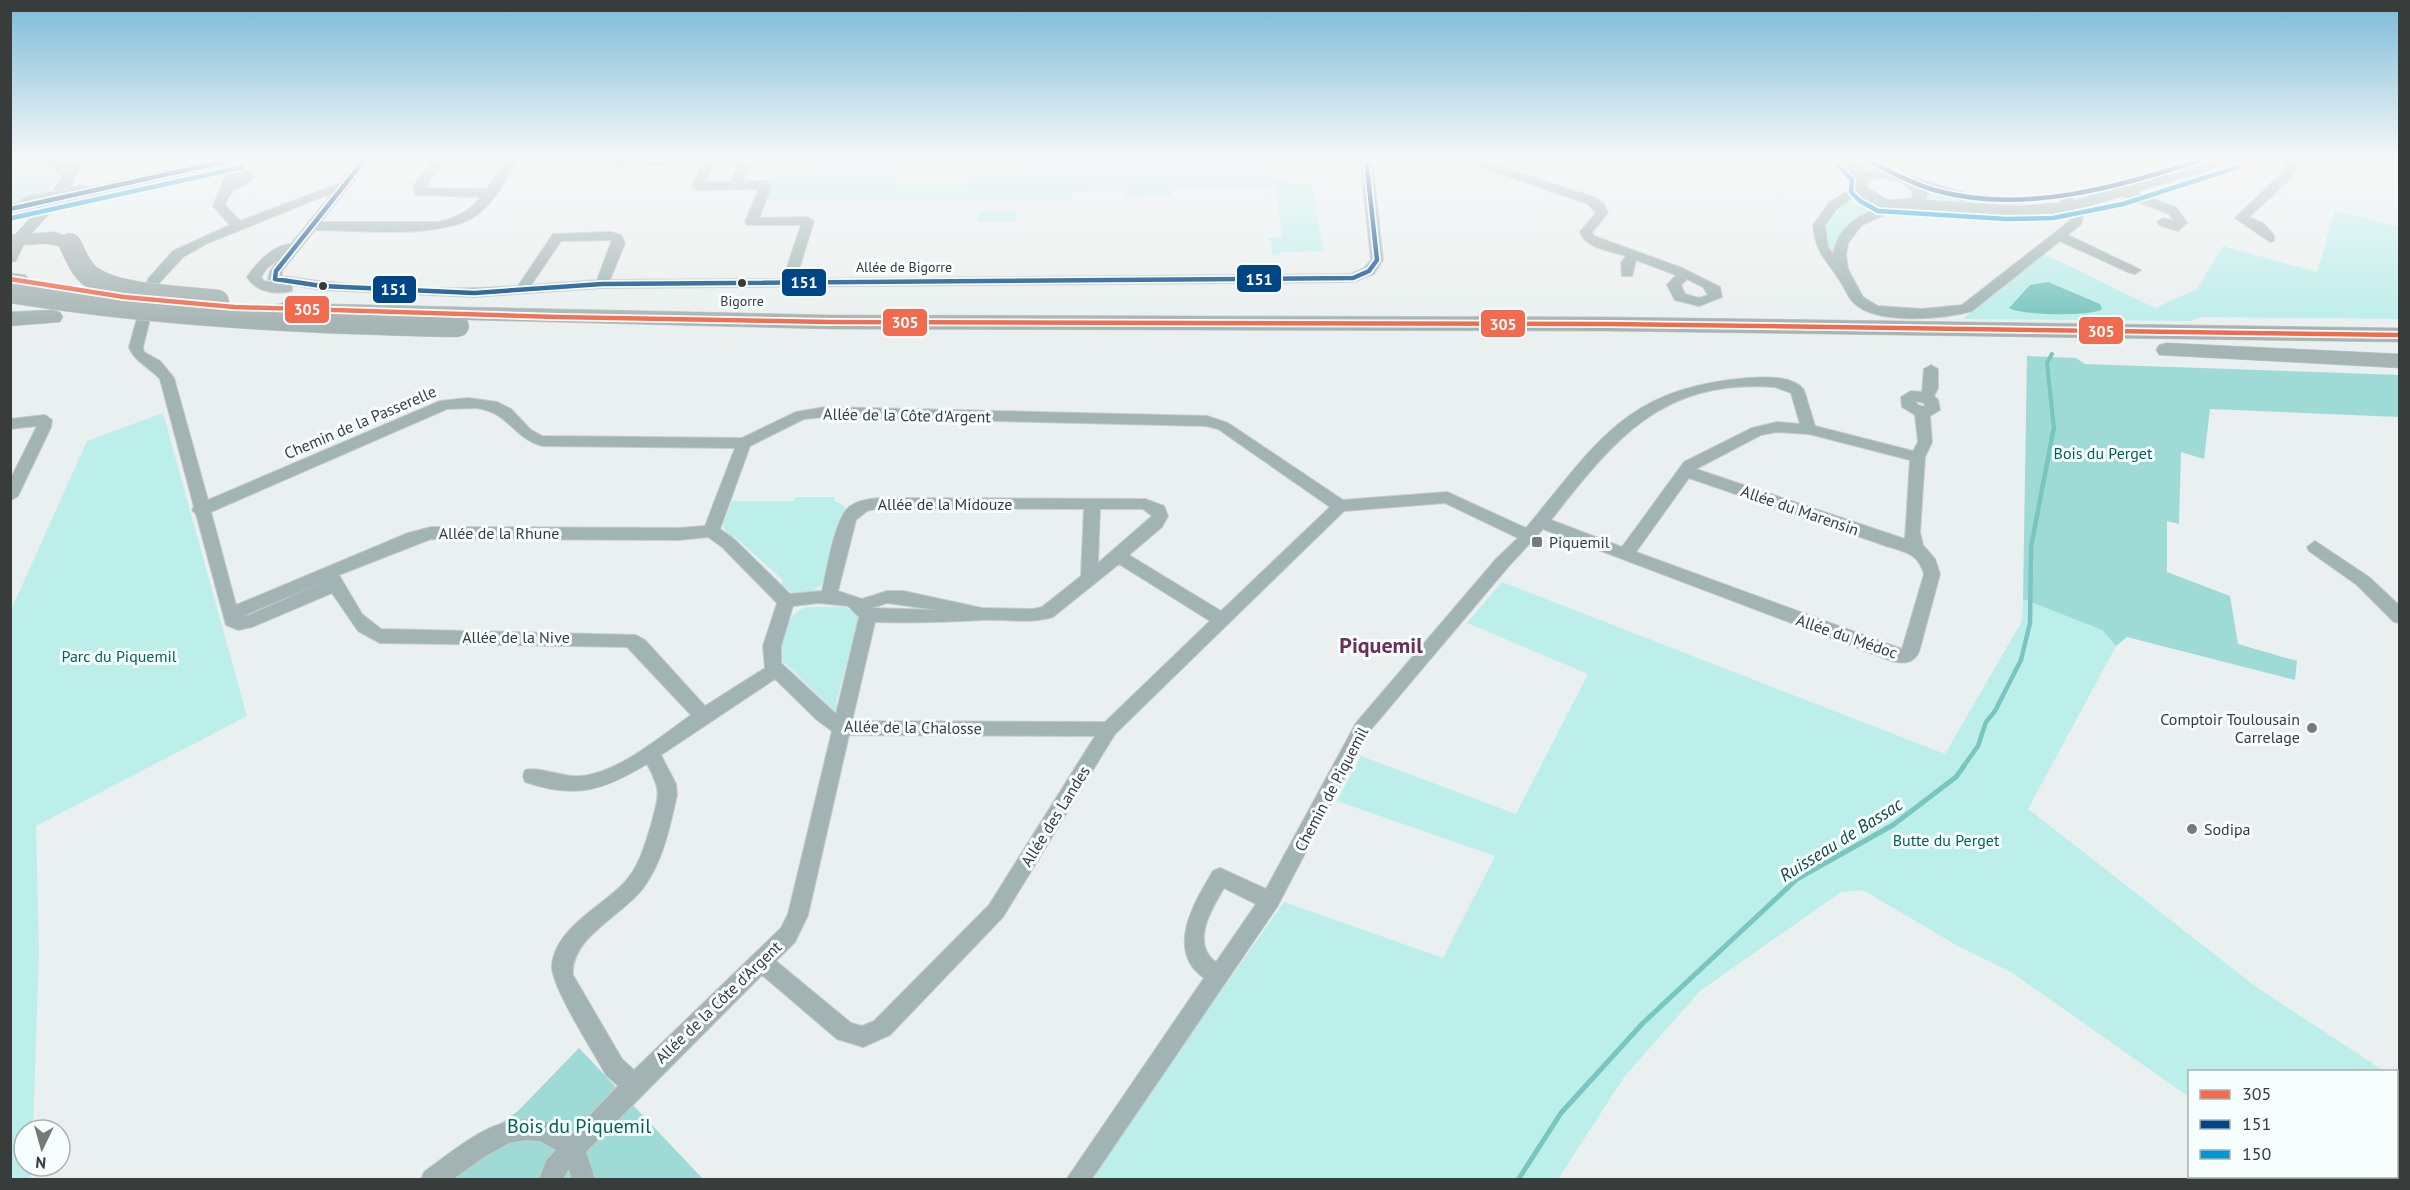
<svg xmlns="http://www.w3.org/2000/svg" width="2410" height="1190" font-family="'PT Sans',sans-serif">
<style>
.green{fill:#bceeea}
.forest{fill:#9fdbd6}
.water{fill:#79c5c0}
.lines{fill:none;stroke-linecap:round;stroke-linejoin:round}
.stream-far2{stroke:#79c5c0;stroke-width:4}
.stream-far1{stroke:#79c5c0;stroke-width:4.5}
.stream{stroke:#79c5c0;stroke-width:5}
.minor-casing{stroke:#c7cbca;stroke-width:2}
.tertiary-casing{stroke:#c7cbca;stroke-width:1}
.trunk-casing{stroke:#c7cbca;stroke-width:1}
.minor{fill:#a1b4b3;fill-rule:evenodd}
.tertiary{fill:#a1b4b3;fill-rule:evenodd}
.trunk{fill:#a5b5b4;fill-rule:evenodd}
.tertiary-bridge-casing{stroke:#c7cbca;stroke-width:18;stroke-linecap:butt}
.trunk-bridge-casing{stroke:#c7cbca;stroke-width:23;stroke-linecap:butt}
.tertiary-bridge{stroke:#a1b4b3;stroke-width:16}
.trunk-bridge{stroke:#a5b5b4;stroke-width:22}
.bus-1-casing{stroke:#f6fffe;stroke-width:8}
.bus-2-casing{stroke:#f6fffe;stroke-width:8}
.bus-3-casing{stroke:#f6fffe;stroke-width:8}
.bus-1{stroke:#f26b4e;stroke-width:4.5}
.bus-2{stroke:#004687;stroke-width:4.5}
.bus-3{stroke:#0098d4;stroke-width:4.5}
.bus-dot{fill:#383c3b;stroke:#f6fffe;stroke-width:2}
.poi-dot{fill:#767b7a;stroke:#f6fffe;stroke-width:2}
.labels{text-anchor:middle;stroke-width:6;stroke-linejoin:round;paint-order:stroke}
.far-street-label{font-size:14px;fill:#383c3b;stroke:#f6fffe}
.bus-label{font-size:14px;fill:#383c3b;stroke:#f6fffe}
.street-label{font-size:16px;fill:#383c3b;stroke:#f6fffe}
.park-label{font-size:16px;fill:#03615d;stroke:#f6fffe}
.poi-label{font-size:16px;fill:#383c3b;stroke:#f6fffe;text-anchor:start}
.water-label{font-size:18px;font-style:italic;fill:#184744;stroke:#f6fffe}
.near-park-label{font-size:20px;fill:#03615d;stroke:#f6fffe}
.district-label{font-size:22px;font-weight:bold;fill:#6a2f59;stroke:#f6fffe}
.line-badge{stroke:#f6fffe;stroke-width:2}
.badge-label{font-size:16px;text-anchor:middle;font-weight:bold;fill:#fff}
</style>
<rect width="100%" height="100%" fill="#eaf0ef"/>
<path class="green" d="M811 158H947L945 168H898L894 185H967L969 171H1016L1024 158H1270L1273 179H1289L1290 184H1312L1323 251 1280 252 1279 256 1272 254 1271 242 1265 238 1282 237 1276 187 1173 189V196L1125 197V191L1072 192 1071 200 765 201 776 170H807Z
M19 163 52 164 58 173 48 197 11 205 10 165Z
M1925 190 1960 198 2040 205 2016 207 1925 200Z
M1848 201 1869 209 1846 224 1833 250H1829L1826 224Z
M2335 210 2399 227V319L2201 317 2191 321 1963 319 2041 252 2155 308 2197 289 2223 246 2317 272Z
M979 211H1017L1016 222H977Z
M163 413 247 716 36 826 39 953 33 1130H24V1166H31V1179H11V610L87 441Z
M795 497H835L834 500 845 507 842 521 837 524 824 583 813 591 795 594 781 585 783 580 735 537H728L723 524 732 501H793Z
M1502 582 1945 754 2022 621 2023 599 2102 630 2116 646 2028 809 2255 986 2384 1071 2190 1072 2189 1097 2011 972 1956 945 1863 890 1841 892 1700 991 1624 1077 1558 1179 1088 1180 1284 902 1443 958 1495 856 1337 801 1361 756 1516 814 1588 674 1467 623Z
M807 607H845L859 616 836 703 841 708 838 713 827 710 829 706 786 664 780 663C773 643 787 613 807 607Z
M2397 1080 2400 1082 2399 1179 2307 1180 2303 1177 2396 1176Z"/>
<path class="forest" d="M2027 356 2076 358 2085 364 2399 375V417L2210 409 2204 459 2181 452 2179 524 2167 521V572L2230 596 2238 644 2297 661 2295 680 2127 637 2116 646 2102 630 2023 599Z
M579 1048 703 1179 418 1180 518 1111Z"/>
<path class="water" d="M2048 282 2100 304 2102 309C2093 317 2018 315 2009 308L2030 285Z"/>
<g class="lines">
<path class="stream-far2" d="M2052 354 2047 363 2054 429"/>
<path class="stream-far1" d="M1963 767 1978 746 1986 722 1995 711 2021 660 2030 623 2031 547 2054 427"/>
<path class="stream" d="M1518 1180 1561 1113 1643 1023 1797 879 1893 825 1956 777 1964 766"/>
<g class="minor-casing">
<path id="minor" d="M360 158H372L321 222H438C456 218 470 211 481 197L415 195 413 186 434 158H446L425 188 487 189 507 158H519C507 177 496 200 478 214 445 240 358 230 315 230L282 271V276C359 288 440 291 518 286L553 234 611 232 621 235 625 243 610 280 783 279 801 225H747L745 222 759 189 698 190 692 186 701 165 611 167 605 163 607 158 750 159 752 161 743 181H766L772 185 759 218 808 217 814 221 796 279 1351 274 1364 268 1371 260 1360 158H1372L1383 260 1374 274 1353 282 602 288 474 297 322 290 292 285V291C275 295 256 292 247 277 257 263 274 244 291 244L332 193 208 243 183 257 159 283 143 347 144 352 160 361 174 378 208 500 440 401 468 398 497 402 511 409 531 430 542 436 742 438 796 412 825 407 1207 416 1228 423 1343 500 1447 492 1526 528C1598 442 1625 388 1748 378 1765 377 1793 375 1804 390L1815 426 1913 451 1918 442 1915 415 1902 407 1901 397 1911 391 1922 392 1924 369 1931 365 1938 369V388L1934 396 1938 400 1940 410 1930 416 1932 442 1925 457 1920 532 1923 545 1935 559 1940 574 1919 652C1912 665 1902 664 1889 660L1543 529 1508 567 1368 733 1277 907 1091 1180H1066L1204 978C1165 950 1194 903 1213 871L1220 868 1266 889 1356 723 1496 559 1518 538 1445 503 1344 511 1115 734 1003 917 890 1035 863 1047 837 1039 762 975 586 1152 595 1180H572L569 1169 562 1180H539L546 1161 556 1150 540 1141 525 1140 509 1143 484 1157 452 1180H421L424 1172C471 1138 514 1097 572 1134L618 1086 606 1075C595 1054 549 984 552 964 557 927 601 907 624 883 639 867 645 845 651 825 659 795 662 792 647 764 602 791 576 799 525 782L523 776 525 770C539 766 563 778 581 776 618 773 661 736 691 715L627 647 380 643 358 631 332 593 252 627 238 630 226 625 196 514 192 510 194 507 160 379C150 368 133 360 129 347L148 279 173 251 230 225 213 206 227 173 243 169 254 175C245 192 232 182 225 205L240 221 340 183ZM713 165H739L731 182H706ZM612 240 597 280 531 285 561 241ZM278 260 270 271 268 279 283 284 264 281 261 277 267 268ZM1775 387 1791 393 1800 424 1777 422 1752 428 1684 462 1622 547 1551 520C1615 439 1661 379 1775 387ZM1915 401 1924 403 1925 407 1918 405ZM476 408C509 412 513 438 542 446L735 448 705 526 679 528 431 527 408 533 236 605 211 512 447 409ZM825 417 1206 426 1218 429 1330 507 1221 611 1129 555 1162 527 1168 516 1164 506 1145 499 880 498C870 499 858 500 849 507 834 520 827 571 822 591L790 594 734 539 720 529 750 446 804 419ZM1777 432 1809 434 1910 460 1905 539 1696 469 1761 435ZM1689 478 1886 546C1905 552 1918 553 1924 574L1902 649 1636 552ZM880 508 1084 509 1081 576 1042 607 1033 609 982 608 903 591H887L862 599 838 591 856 520 867 511ZM1100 509H1143L1152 516 1098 563ZM708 537 722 547 777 603 763 646 765 668 705 706 645 640 636 635 381 629 362 614 339 575 431 539 679 540ZM1119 564 1210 621 1105 722 852 721 875 622C911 623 947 622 983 620 1007 619 1030 624 1053 617ZM326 581 249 615 243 616ZM819 603 848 606 859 617 836 714 781 663V646L793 606ZM887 603 937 610 872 608ZM775 679 817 720 832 731 788 914 781 928 634 1070 622 1059 573 975C570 937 624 915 644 887 663 861 670 826 677 795L676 784 661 755ZM849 735 1095 736 989 905 874 1021 862 1026 851 1023 776 961 795 942 808 915ZM1224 888 1256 904 1216 962C1190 944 1212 908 1224 888Z
M1454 158H1474L1596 198 1604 204 1608 213 1592 232 1594 236 1682 268 1720 287 1722 297 1699 306 1675 300 1667 285 1676 275 1636 260 1632 276H1622L1621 263 1626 256C1611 251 1585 248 1580 232L1596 213 1588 204ZM1687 279 1703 287 1708 295 1699 298 1685 294 1681 285Z
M2288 158H2300L2290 179 2249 217 2264 224 2274 235V241L2270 242 2235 218 2281 174Z
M1859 183 1865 187 1863 190 1837 209 1825 225 1828 247 1833 254C1840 220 1869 209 1899 202L1905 206 1862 225 1848 243 1846 255 1848 269 1863 297 1878 306 1922 309 1962 305 2071 220 2060 198 2066 194 2070 195 2083 216 2081 224 2068 235 2141 270 2135 274 2130 273 2060 241 1972 311C1945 319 1883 324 1859 307 1849 301 1846 290 1840 281 1825 257 1817 256 1813 225L1829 203Z
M2125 188 2177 208 2187 223 2178 231 2159 225 2157 222 2163 218 2174 221 2169 214 2121 195 2119 192Z
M45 415 52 420 51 427 18 496 10 501V480L37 426 10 429V419Z
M2315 541 2369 577 2400 606V623L2394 622 2357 585 2309 551 2307 547Z"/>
</g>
<g class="tertiary-casing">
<path id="tertiary" d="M14 158H57L67 163 68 158H83L69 192 26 240 16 261 10 263 11 239 48 198 62 176 58 175 54 168 46 165 15 164Z
M220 158H248L241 162 84 198 76 193 84 188Z
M1836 158H1852L1865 172 1883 168 1968 193 1971 196 1963 201 1928 191 1926 200 2020 206 2069 202 2218 158H2242L2240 161 2070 212 2020 216 1886 209 1865 201 1851 187 1854 178ZM1883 178 1901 182 1913 193 1911 198 1888 200 1867 187 1869 180Z
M27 200 32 202 35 205 32 208 10 214V204Z"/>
</g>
<g class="trunk-casing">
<path id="trunk" d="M55 232 77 240 80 244 77 248C68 251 63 247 54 245 40 241 23 249 10 242L12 235Z
M10 273 26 275 29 280 26 285H10Z
M283 303 831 315 1610 317 2400 328V342L1610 331 831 329 275 315 272 310 275 305Z
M52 310 60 312 63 317 60 322 10 326V312Z
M2167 343 2400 354V368L2159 355 2156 350 2159 345Z"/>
</g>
<use href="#minor" class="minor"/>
<use href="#tertiary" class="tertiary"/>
<use href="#trunk" class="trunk"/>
<g class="tertiary-bridge-casing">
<path id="tertiary-bridge" d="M27 205 84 193"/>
</g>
<g class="trunk-bridge-casing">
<path id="trunk-bridge" d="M70 244C75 254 80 268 90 276 119 297 182 296 218 301
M10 292C159 316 308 323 458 326"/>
</g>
<use href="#tertiary-bridge" class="tertiary-bridge"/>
<use href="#trunk-bridge" class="trunk-bridge"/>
<g class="bus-1-casing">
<path id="bus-1" d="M10 279 124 297 234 307 557 317 831 322 1610 324 2400 335"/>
</g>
<g class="bus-2-casing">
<path id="bus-2" d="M366 158 276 271 275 279 322 286 474 293 602 284 1353 278 1369 271 1377 260 1366 158
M1863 158C1886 170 1909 182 1934 190 2026 216 2122 185 2209 158
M10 209 240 158"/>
</g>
<g class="bus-3-casing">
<path id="bus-3" d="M1837 164 1852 180 1851 192 1860 201 1878 211 2007 219 2053 218 2123 204 2238 167
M12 218 243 167"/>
</g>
<use href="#bus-1" class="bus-1"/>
<use href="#bus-2" class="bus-2"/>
<use href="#bus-3" class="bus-3"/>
</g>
<linearGradient id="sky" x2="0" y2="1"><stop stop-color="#7bbbd8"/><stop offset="0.49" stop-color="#f6f8f8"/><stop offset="1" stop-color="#f6f8f8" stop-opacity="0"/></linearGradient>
<rect width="2410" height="325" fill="url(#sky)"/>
<g class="bus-dot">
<circle cx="742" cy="283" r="5"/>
<circle cx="323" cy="286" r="5"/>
</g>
<g class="poi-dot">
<rect x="1531" y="536" width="12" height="12" rx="3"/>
<circle cx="2312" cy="728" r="6"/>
<circle cx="2192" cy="829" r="6"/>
</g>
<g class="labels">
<g class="far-street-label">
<text x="904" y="272">Allée de Bigorre</text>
</g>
<g class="bus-label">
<text x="742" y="306">Bigorre</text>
</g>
<g class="street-label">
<text transform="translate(907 415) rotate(1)" y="6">Allée de la Côte d'Argent</text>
<text transform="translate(360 422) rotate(-23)" y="6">Chemin de la Passerelle</text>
<text x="945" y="510">Allée de la Midouze</text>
<text transform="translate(1800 510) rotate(19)" y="6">Allée du Marensin</text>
<text x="499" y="539">Allée de la Rhune</text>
<text transform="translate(1847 636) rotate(19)" y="6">Allée du Médoc</text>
<text x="516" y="643">Allée de la Nive</text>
<text transform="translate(913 727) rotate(1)" y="6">Allée de la Chalosse</text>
<text transform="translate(1331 789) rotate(-62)" y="6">Chemin de Piquemil</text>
<text transform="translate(1055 816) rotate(-58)" y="6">Allée des Landes</text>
<text transform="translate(718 1002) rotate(-44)" y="6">Allée de la Côte d'Argent</text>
</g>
<g class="park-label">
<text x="2103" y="459">Bois du Perget</text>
<text x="119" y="662">Parc du Piquemil</text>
<text x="1946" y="846">Butte du Perget</text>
</g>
<g class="poi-label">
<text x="1549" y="548">Piquemil</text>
<text x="2300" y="725" text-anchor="end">Comptoir Toulousain<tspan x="2300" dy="18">Carrelage</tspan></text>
<text x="2204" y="835">Sodipa</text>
</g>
<g class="water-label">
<text transform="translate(1841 840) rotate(-32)" y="6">Ruisseau de Bassac</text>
</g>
<g class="near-park-label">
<text x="579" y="1133">Bois du Piquemil</text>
</g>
<g class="district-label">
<text x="1381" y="653">Piquemil</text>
</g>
</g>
<g class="line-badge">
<rect x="1236" y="264" width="46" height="29" rx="6" fill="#004687"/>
<rect x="781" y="268" width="46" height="29" rx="6" fill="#004687"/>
<rect x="372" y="275" width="45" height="29" rx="6" fill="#004687"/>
<rect x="284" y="295" width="46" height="29" rx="6" fill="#f26b4e"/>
<rect x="882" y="308" width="46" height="29" rx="6" fill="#f26b4e"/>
<rect x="1480" y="309" width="46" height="29" rx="6" fill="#f26b4e"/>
<rect x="2078" y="316" width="46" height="29" rx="6" fill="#f26b4e"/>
</g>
<g class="badge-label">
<text x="1259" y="285">151</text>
<text x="804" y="288">151</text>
<text x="394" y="295">151</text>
<text x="307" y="315">305</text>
<text x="905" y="328">305</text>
<text x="1503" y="330">305</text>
<text x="2101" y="337">305</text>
</g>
<rect width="2410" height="1190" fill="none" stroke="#383c3b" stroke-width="24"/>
<rect x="2188" y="1070" width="210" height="108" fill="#f6fffe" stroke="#aab1b0" stroke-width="1.5"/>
<rect x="2200" y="1090" width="30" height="9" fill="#f26b4e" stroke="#aab1b0" stroke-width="1.5"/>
<text x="2242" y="1100" font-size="18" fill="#383c3b">305</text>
<rect x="2200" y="1120" width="30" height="9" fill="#004687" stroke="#aab1b0" stroke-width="1.5"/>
<text x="2242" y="1130" font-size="18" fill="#383c3b">151</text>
<rect x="2200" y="1150" width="30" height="9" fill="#0098d4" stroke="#aab1b0" stroke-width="1.5"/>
<text x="2242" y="1160" font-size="18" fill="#383c3b">150</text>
<g transform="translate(42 1148) rotate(185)"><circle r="28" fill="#f6fffe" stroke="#aab1b0" stroke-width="1.5"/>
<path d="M0-4.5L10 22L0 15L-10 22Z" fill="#767b7a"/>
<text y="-9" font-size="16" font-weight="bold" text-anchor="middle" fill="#383c3b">N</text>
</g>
</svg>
